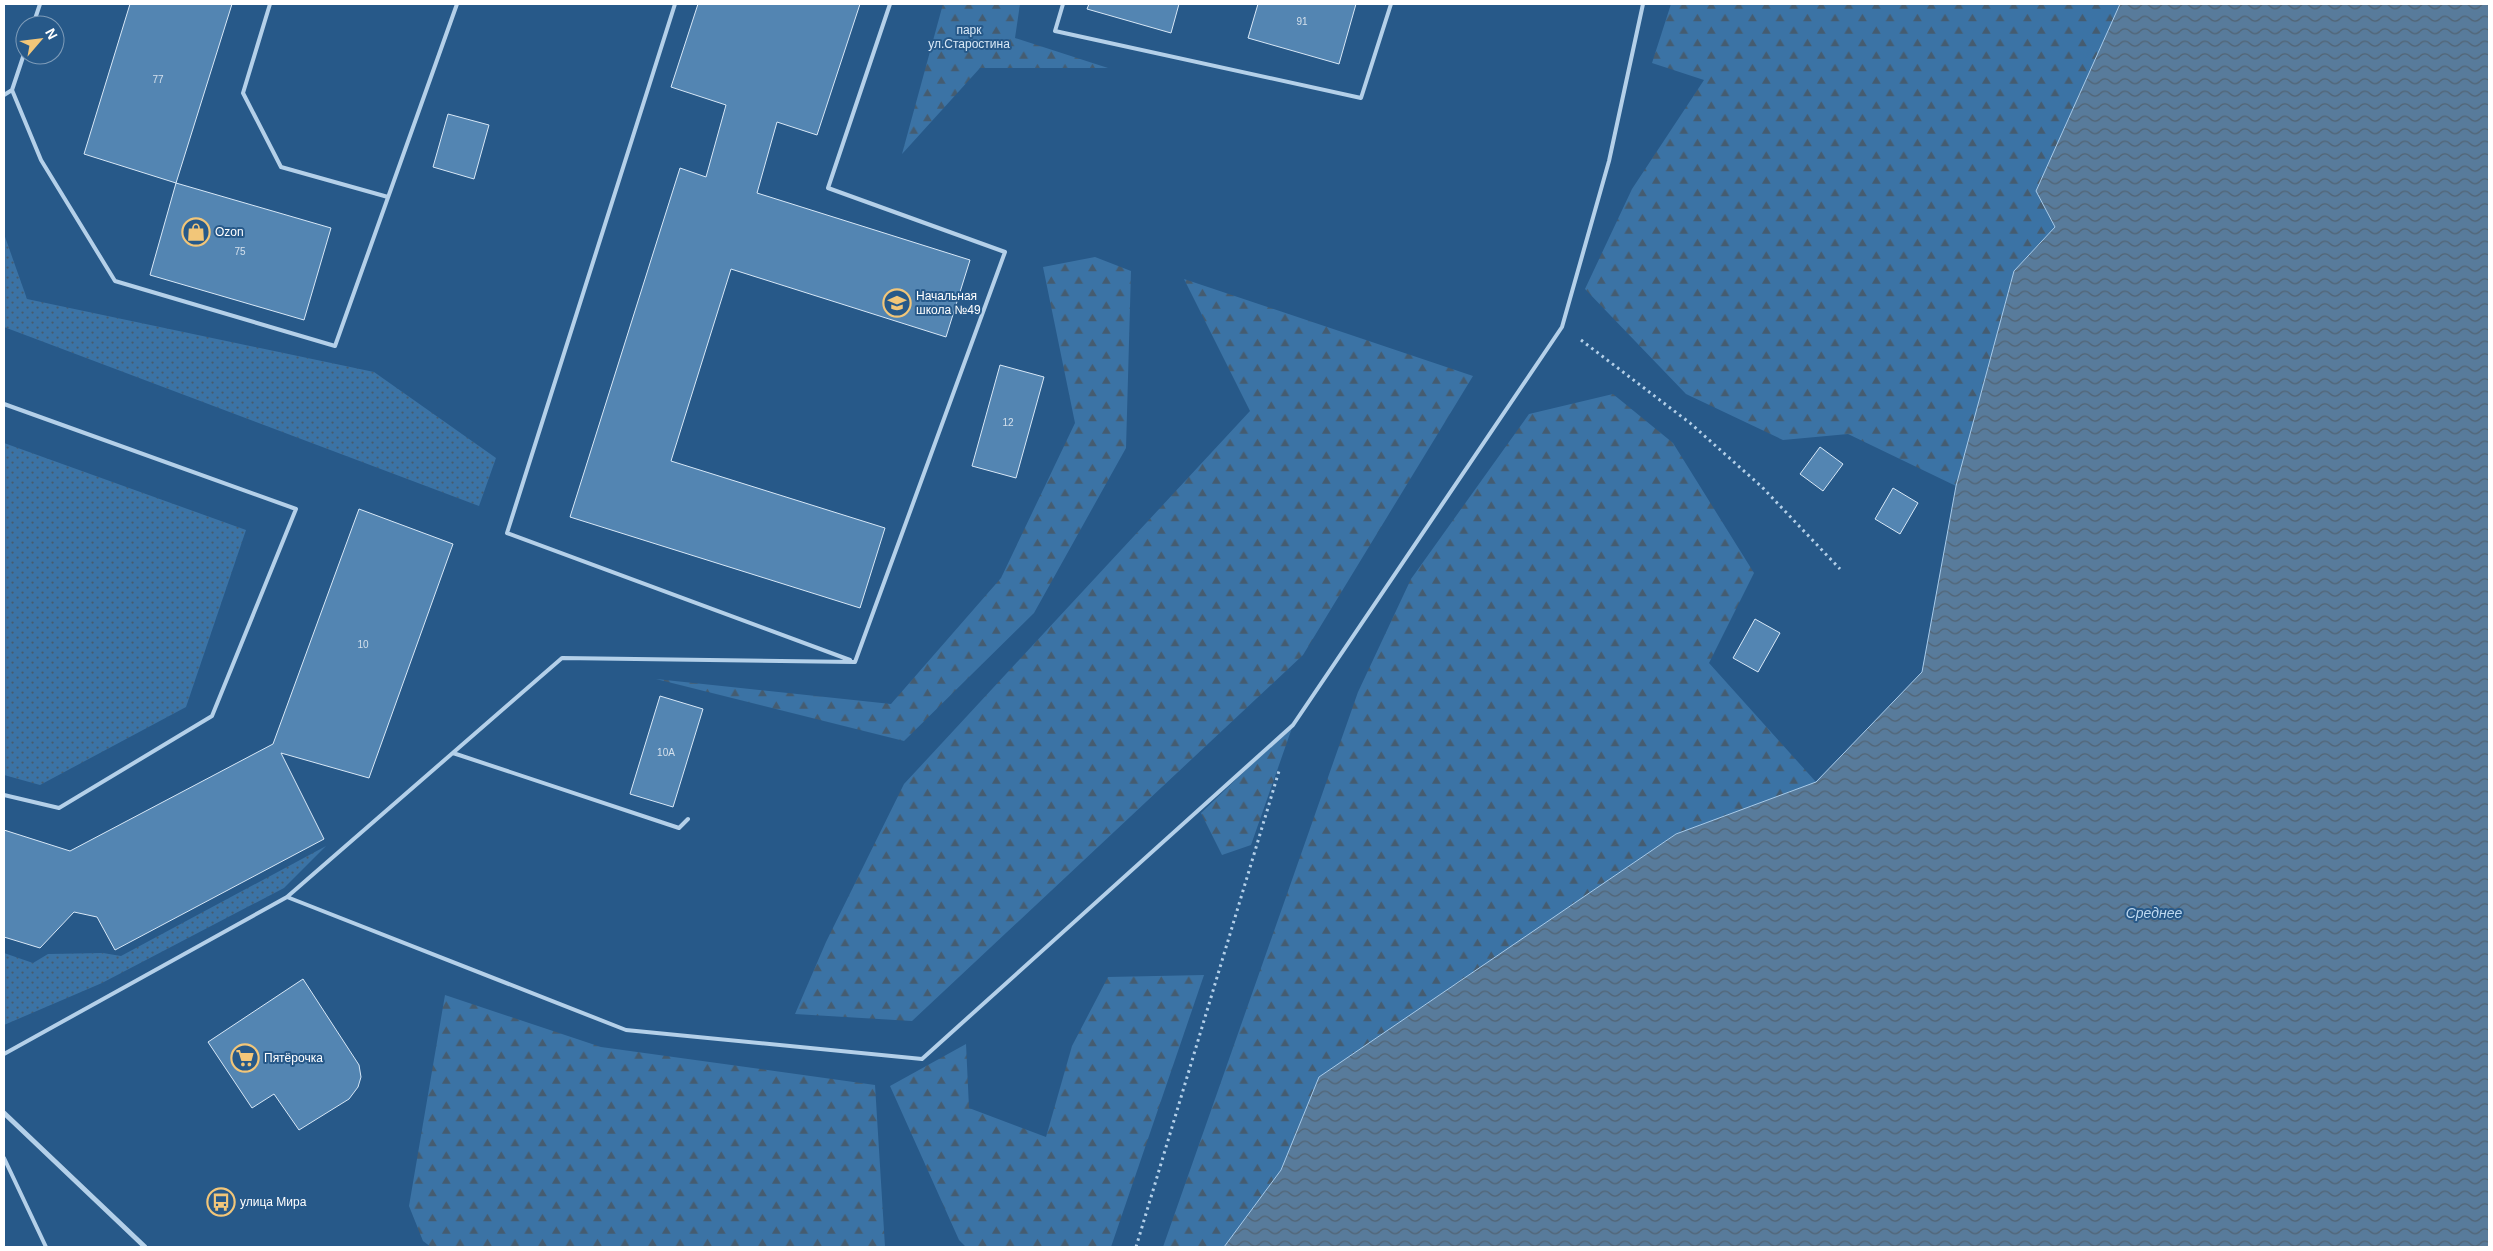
<svg xmlns="http://www.w3.org/2000/svg" width="2493" height="1251" font-family="Helvetica,sans-serif">
<style>
.grass{fill:url(#grass-dots)}
.forest{fill:url(#forest-firs)}
.water{fill:url(#water-waves);stroke:#a8cbea}
.building{fill:#5385b2;stroke:#d8e8f7}
.lines{fill:none;stroke-linecap:round;stroke-linejoin:round}
.path{stroke:#b4d0e9;stroke-width:3;stroke-dasharray:2.5 4;stroke-linecap:butt}
.service{stroke:#b4d0e9;stroke-width:4}
.minor{stroke:#b4d0e9;stroke-width:5}
.labels{text-anchor:middle;stroke-width:4;stroke-linejoin:round;paint-order:stroke}
.number-label{font-size:10px;fill:#d4e0ec}
.park-label{font-size:12px;fill:#d8e8f7;stroke:#275989}
.poi-label{font-size:12px;fill:#fff;stroke:#275989;text-anchor:start}
.water-label{font-size:14px;font-style:italic;fill:#bfd9f0;stroke:#275989}
</style>
<defs>
<pattern id="grass-dots" width="8" height="8" patternUnits="userSpaceOnUse" patternTransform="scale(1.25)"><rect width="8" height="8" fill="#3b73a5"/><path d="M2 2h.1M6 6h.1" fill="none" stroke="#455c70" stroke-width="1.8" stroke-linecap="round"/></pattern>
<pattern id="forest-firs" width="22" height="20" patternUnits="userSpaceOnUse" patternTransform="scale(1.25)"><rect width="22" height="20" fill="#3b73a5"/><path d="M5 1l3.5 6h-7zM16 11l3.5 6h-7z" fill="#455c70"/></pattern>
<pattern id="water-waves" width="16" height="10" patternUnits="userSpaceOnUse" patternTransform="scale(1.25)"><rect width="16" height="10" fill="#587b9b"/><path d="M0 5q4-4 8 0t8 0" fill="none" stroke="#526474"/></pattern>
</defs>
<rect width="100%" height="100%" fill="#275989"/>
<path class="grass" d="M4 234 27 299 374 372 496 458 479 506 4 327Z
M4 443 246 530 186 707 40 785 4 775Z
M326 846 284 888 102 983 4 1025V953L33 963 48 954 103 953 121 956Z"/>
<path class="forest" d="M943 4H1020L1015 38 1108 68H980L902 154Z
M1671 4H2120L2036 191 2055 227 2014 271 1956 486 1848 434 1783 440 1686 394 1585 289 1632 189 1704 80 1652 63Z
M1095 257 1131 271 1126 448 1034 613 904 741 656 679 891 704 1001 578 1075 423 1043 267Z
M1184 279 1473 376 1303 655 912 1021 795 1014 826 942 904 784 1250 411Z
M1613 394 1673 443 1754 573 1709 663 1816 782 1676 834 1319 1077 1281 1170 1224 1247H1163L1358 692 1411 579 1529 414Z
M1293 725 1251 845 1222 855 1201 813Z
M1204 975 1111 1247H966L959 1240 890 1086 966 1044 969 1108 1046 1137 1072 1046 1108 977Z
M445 995 601 1047 875 1085 885 1247H431L423 1241 409 1206Z"/>
<path class="water" d="M2120 4H2489V1247H1224L1281 1170 1319 1077 1676 834 1816 782 1922 672 1956 486 2014 271 2055 227 2036 191Z"/>
<path class="building" d="M130 4H232L176 183 84 154Z
M698 4H860L817 135 777 122 757 193 970 260 946 337 731 269 671 461 885 528 860 608 570 517 680 168 706 177 726 105 671 87Z
M1089 4H1179L1171 33 1087 9Z
M1258 4H1356L1339 64 1248 38Z
M448 114 489 125 474 179 433 167Z
M176 183 331 228 304 320 150 275Z
M1000 365 1044 377 1016 478 972 466Z
M1820 447 1843 464 1823 491 1800 474Z
M1893 488 1918 503 1900 534 1875 519Z
M359 509 453 544 369 778 281 753 324 839 115 950 97 917 74 912 40 948 4 937V830L70 851 273 744Z
M1755 619 1780 633 1758 672 1733 658Z
M660 696 703 709 673 807 630 794Z
M303 979 359 1065 361 1077 358 1087 349 1099 299 1130 274 1094 252 1108 208 1042Z"/>
<g class="lines">
<path class="path" d="M1581 340 1690 423 1762 487 1840 569
M1136 1247 1279 771"/>
<path class="service" d="M270 4 243 93 281 167 388 197
M675 4 507 533 850 660
M1063 4 1055 31 1361 98 1391 4
M33 25 40 4
M25 51 12 90 41 160 115 281 335 346 457 4
M4 95 12 90
M4 404 296 509 212 716 59 808 4 795
M855 662 1005 252 828 188 890 4
M453 753 679 828 688 819
M287 897 626 1030 922 1059 1293 725 1562 327 1609 161 1643 4
M4 1054 287 897 562 658 855 662
M4 1158 46 1247"/>
<path class="minor" d="M4 1113 145 1247"/>
</g>
<defs>
<g id="shop-ring" transform="scale(1.4375)"><circle r="9.5" fill="#275989" stroke="#f2c679" stroke-width="1.5"/><path d="M-5-2.5h2.3a2.7 3.5 0 0 1 5.4 0H5L5.5 6h-11ZM-1.5-2.5h3a1.5 2.3 0 0 0-3 0Z" fill="#f2c679"/></g>
<g id="school-ring" transform="scale(1.4375)"><circle r="9.5" fill="#275989" stroke="#f2c679" stroke-width="1.5"/><path d="M0-5L7-2L0 1L-7-2ZM-4 1L0 2.5L4 1V4Q0 6-4 4Z" fill="#f2c679"/></g>
<g id="supermarket-ring" transform="scale(1.4375)"><circle r="9.5" fill="#275989" stroke="#f2c679" stroke-width="1.5"/><path d="M-6-5.5h2.5l.6 2H6L4.5 2H-2.5L-4.4-4H-6ZM-1.5 3.2a1.3 1.3 0 1 0 .1 0ZM3 3.2a1.3 1.3 0 1 0 .1 0Z" fill="#f2c679"/></g>
<g id="bus-ring" transform="scale(1.4375)"><circle r="9.5" fill="#275989" stroke="#f2c679" stroke-width="1.5"/><path d="M-5-6H5V4H4V6H2V4H-2V6H-4V4H-5ZM-3.5-4V0h7V-4ZM-3.5 1.2v1.5H-2V1.2ZM2 1.2v1.5H3.5V1.2Z" fill="#f2c679"/></g>
</defs>
<g fill-rule="evenodd">
<use href="#shop-ring" x="196" y="232"/>
<use href="#school-ring" x="897" y="303"/>
<use href="#supermarket-ring" x="245" y="1058"/>
<use href="#bus-ring" x="221" y="1202"/>
</g>
<g class="labels">
<g class="number-label">
<text x="1302" y="25">91</text>
<text x="158" y="83">77</text>
<text x="240" y="255">75</text>
<text x="1008" y="426">12</text>
<text x="363" y="648">10</text>
<text x="666" y="756">10А</text>
</g>
<g class="park-label">
<text x="969" y="34">парк<tspan x="969" dy="14">ул.Старостина</tspan></text>
</g>
<g class="poi-label">
<text x="215" y="236">Ozon</text>
<text x="916" y="300">Начальная<tspan x="916" dy="14">школа №49</tspan></text>
<text x="264" y="1062">Пятёрочка</text>
<text x="240" y="1206">улица Мира</text>
</g>
<g class="water-label">
<text x="2154" y="918">Среднее</text>
</g>
</g>
<rect width="2493" height="1251" fill="none" stroke="#ffffff" stroke-width="10"/>
<g transform="translate(40 40) rotate(62)"><circle r="24" fill="#275989" stroke="#7d9bb8"/>
<path d="M0-4L9 19L0 12L-9 19Z" fill="#f2c679"/>
<text y="-8" font-size="14" font-weight="bold" text-anchor="middle" fill="#ffffff">N</text>
</g>
</svg>
